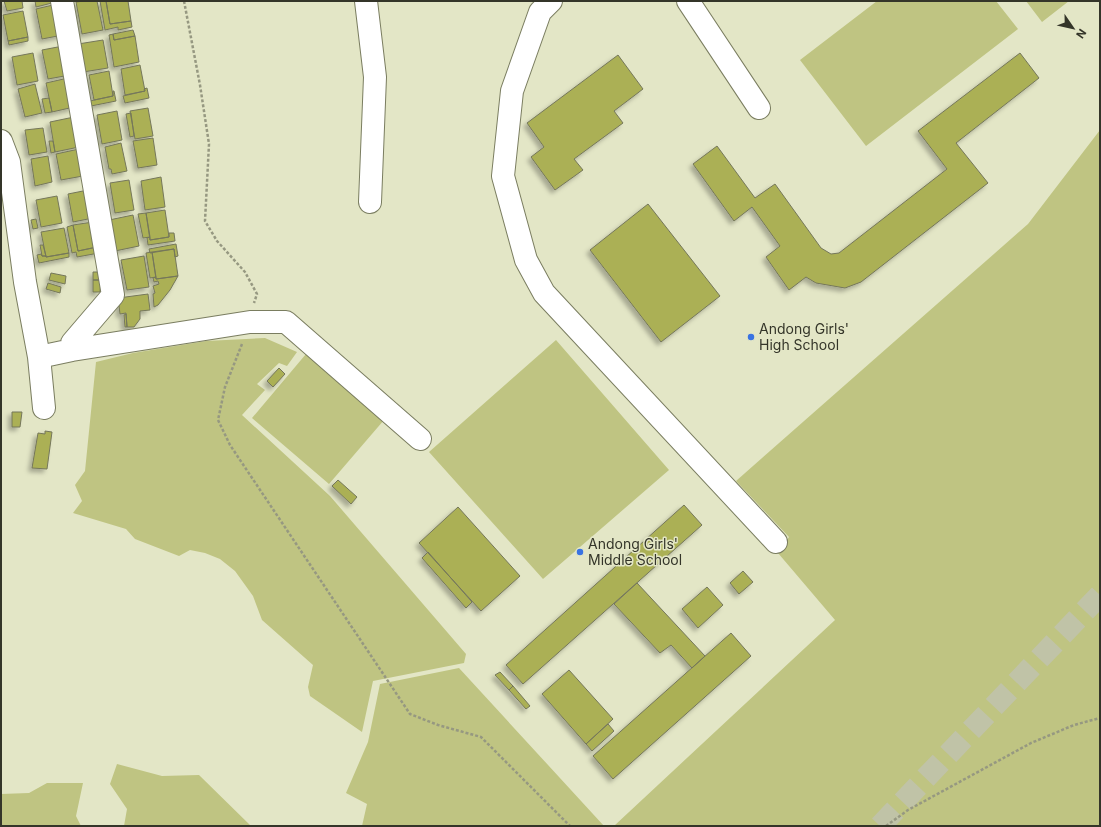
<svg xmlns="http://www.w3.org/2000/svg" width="1101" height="827" font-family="Inter,sans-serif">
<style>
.green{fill:#bfc482}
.building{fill:#abb054;stroke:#75775b;filter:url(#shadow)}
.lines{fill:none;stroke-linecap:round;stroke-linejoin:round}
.minor-tunnel{stroke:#c0c3a7;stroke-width:22;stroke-dasharray:22 11;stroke-linecap:butt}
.minor-casing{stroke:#7a7d60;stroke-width:24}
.path{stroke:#969881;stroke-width:2.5;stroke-dasharray:3 2;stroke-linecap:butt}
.minor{stroke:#fff;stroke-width:22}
.poi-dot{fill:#3973e2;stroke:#e3e6c6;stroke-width:1.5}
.labels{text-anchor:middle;stroke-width:3;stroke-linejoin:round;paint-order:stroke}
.poi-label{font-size:14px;fill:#343529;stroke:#e3e6c6;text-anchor:start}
</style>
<defs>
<filter id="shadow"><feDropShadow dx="-3.5" dy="3.5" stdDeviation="2" flood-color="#0004"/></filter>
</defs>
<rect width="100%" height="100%" fill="#e3e6c6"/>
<path class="green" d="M877 1H996L1018 29 866 146 800 60Z
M1026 1H1069L1042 22Z
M1100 130V826H614L835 620 778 553 789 537 736 481 1028 224Z
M265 338 297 352 287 366 279 363 257 384 265 390 242 415 330 496 466 654 464 663 373 681 362 732 310 696 308 687 313 665 262 620 253 596 235 571 220 559 205 553 190 550 179 556 135 539 126 529 73 513 82 501 75 485 85 471 96 362 133 353 206 341Z
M556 340 669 470 543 579 429 452Z
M306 354 384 420 329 484 252 418Z
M459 668 604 826H362L367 804 346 793 368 742 380 684Z
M117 764 162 776 199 775 251 826H124L127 809 110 784Z
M47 783H83L76 816 81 826H1V794L29 793Z"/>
<path class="building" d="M4 1H22L23 8 7 11Z
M35 1H55L56 2 36 7Z
M84 1H97L103 30 82 34 76 2Z
M100 1H106L110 24 131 21 132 27 118 30V27L105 30Z
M106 1H128L131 21 110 24Z
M57 4 63 35 42 39 36 9Z
M23 11 28 37 8 41 3 15Z
M133 30 135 36 114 40 113 34Z
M113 34 114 40 135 36 139 62 114 67 109 35Z
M28 37V41L9 45 8 41Z
M103 40 108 68 83 72 78 44Z
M63 46 70 75 48 79 42 50Z
M33 53 38 81 17 85 12 57Z
M1020 53 1039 78 956 143 988 183 861 282 845 288 816 283 806 277 789 290 766 257 780 246 752 207 734 221 693 164 717 146 755 198 775 184 821 248 831 254 839 253 947 169 918 131Z
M618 55 643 89 614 111 623 123 574 159 583 170 555 190 531 157 544 147 527 123Z
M140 65 145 91 125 95 121 69Z
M109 71 113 96 94 100 89 75Z
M68 78 74 107 52 112 46 83Z
M35 84 42 113 25 117 18 89Z
M147 88 149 98 125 103 123 96 145 91 144 89Z
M113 91H114L116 101 91 106 90 101 113 96Z
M49 98 52 112 45 113 42 99Z
M148 108 153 136 135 139 130 111Z
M117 111 122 140 102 144 97 115Z
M131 113 134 136 130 137 126 114Z
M74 117 79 147 55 152 50 122Z
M43 128 47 152 29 155 25 130Z
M153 138 157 165 138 168 133 141Z
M49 141H53L55 152 51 153Z
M121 143 127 171 112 174 111 169H109L105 147Z
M79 149 83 176 61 180 56 154Z
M48 156 52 182 35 186 31 159Z
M161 177 165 207 145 210 141 181Z
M129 180 134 210 115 213 110 183Z
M88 190 93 218 73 222 68 194Z
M57 196 62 223 41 227 36 200Z
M648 204 720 296 661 342 590 250Z
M165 210 169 237 150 240 146 213Z
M146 213 150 237 143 238 138 214Z
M133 215 139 246 115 251 109 220Z
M36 219 38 228 33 229 31 220Z
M93 222 97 247 78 251 73 225Z
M73 225 78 251 97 247 99 253 77 257 76 252 72 253 67 227Z
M64 228 69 253 46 257 41 232Z
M169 233H174L175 241 148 245 147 238 150 237V240L169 237Z
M176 244 178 256 175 257 174 249 150 253 149 249Z
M40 245H43L46 256H42Z
M174 249 178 276 156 279 152 252Z
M152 252 156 277 150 278 146 253Z
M69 253V257L39 263 37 255 41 254 42 256H46V257Z
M144 256 149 287 127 290 121 260Z
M93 272H101V280H93Z
M51 273 66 276 65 284 49 280Z
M178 276 170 290 158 305 154 307 153 294 155 293 153 286 159 284 158 281 154 282 153 278 156 277V279Z
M93 280H101L100 292H93Z
M48 283 61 287 60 293 46 289Z
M148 294 150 310 140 311V319L134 327H127L126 313 120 314 118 298Z
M126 314 127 327H125L124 315Z
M279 368 285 374 273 387 267 381Z
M12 412H22L20 427H12Z
M45 431 52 432 47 469 32 468 38 433 45 434Z
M338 480 357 497 351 504 332 486Z
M684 505 702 525 523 684 506 665Z
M458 507 520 576 481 611 419 543Z
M428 552 472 602 466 608 422 558Z
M743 571 753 582 739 594 730 583Z
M637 583 705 656 692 668 671 645 660 653 614 604Z
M707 587 723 605 698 628 682 609Z
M731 633 751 656 613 779 593 756Z
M569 670 613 719 586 744 542 694Z
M500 672 513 686 509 690 495 675Z
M513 686 530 706 526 709 509 690Z
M608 724 614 731 592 751 586 744Z"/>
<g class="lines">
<path class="minor-tunnel" d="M880 826 1100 595"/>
<g class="minor-casing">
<path id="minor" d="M366 1 375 77 370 202
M551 1 540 12 512 91 503 176 526 260 544 293 776 542
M688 1 759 108
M1 141 9 162 25 282 39 357 72 350V343L113 295 62 1
M72 350 250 322H286L420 439
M39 357 44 408"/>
</g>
<path class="path" d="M184 1 200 85 209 144 205 221 217 241 245 272 257 294 254 303
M242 344 225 387 218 420 230 445 410 714 438 725 481 737 570 826
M886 826 908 810 1031 743 1074 725 1100 718"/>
<use href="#minor" class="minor"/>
</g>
<g class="poi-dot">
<circle cx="751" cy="337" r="4"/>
<circle cx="580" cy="552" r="4"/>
</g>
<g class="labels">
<g class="poi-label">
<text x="759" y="334">Andong Girls'<tspan x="759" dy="16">High School</tspan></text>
<text x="588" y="549">Andong Girls'<tspan x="588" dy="16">Middle School</tspan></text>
</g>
</g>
<rect width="1101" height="827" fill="none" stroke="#343529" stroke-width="4"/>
<g transform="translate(1073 28) rotate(124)" stroke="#e3e6c6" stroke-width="3" paint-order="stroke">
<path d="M0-3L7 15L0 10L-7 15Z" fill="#343529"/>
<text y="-6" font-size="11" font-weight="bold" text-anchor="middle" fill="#343529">N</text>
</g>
</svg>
